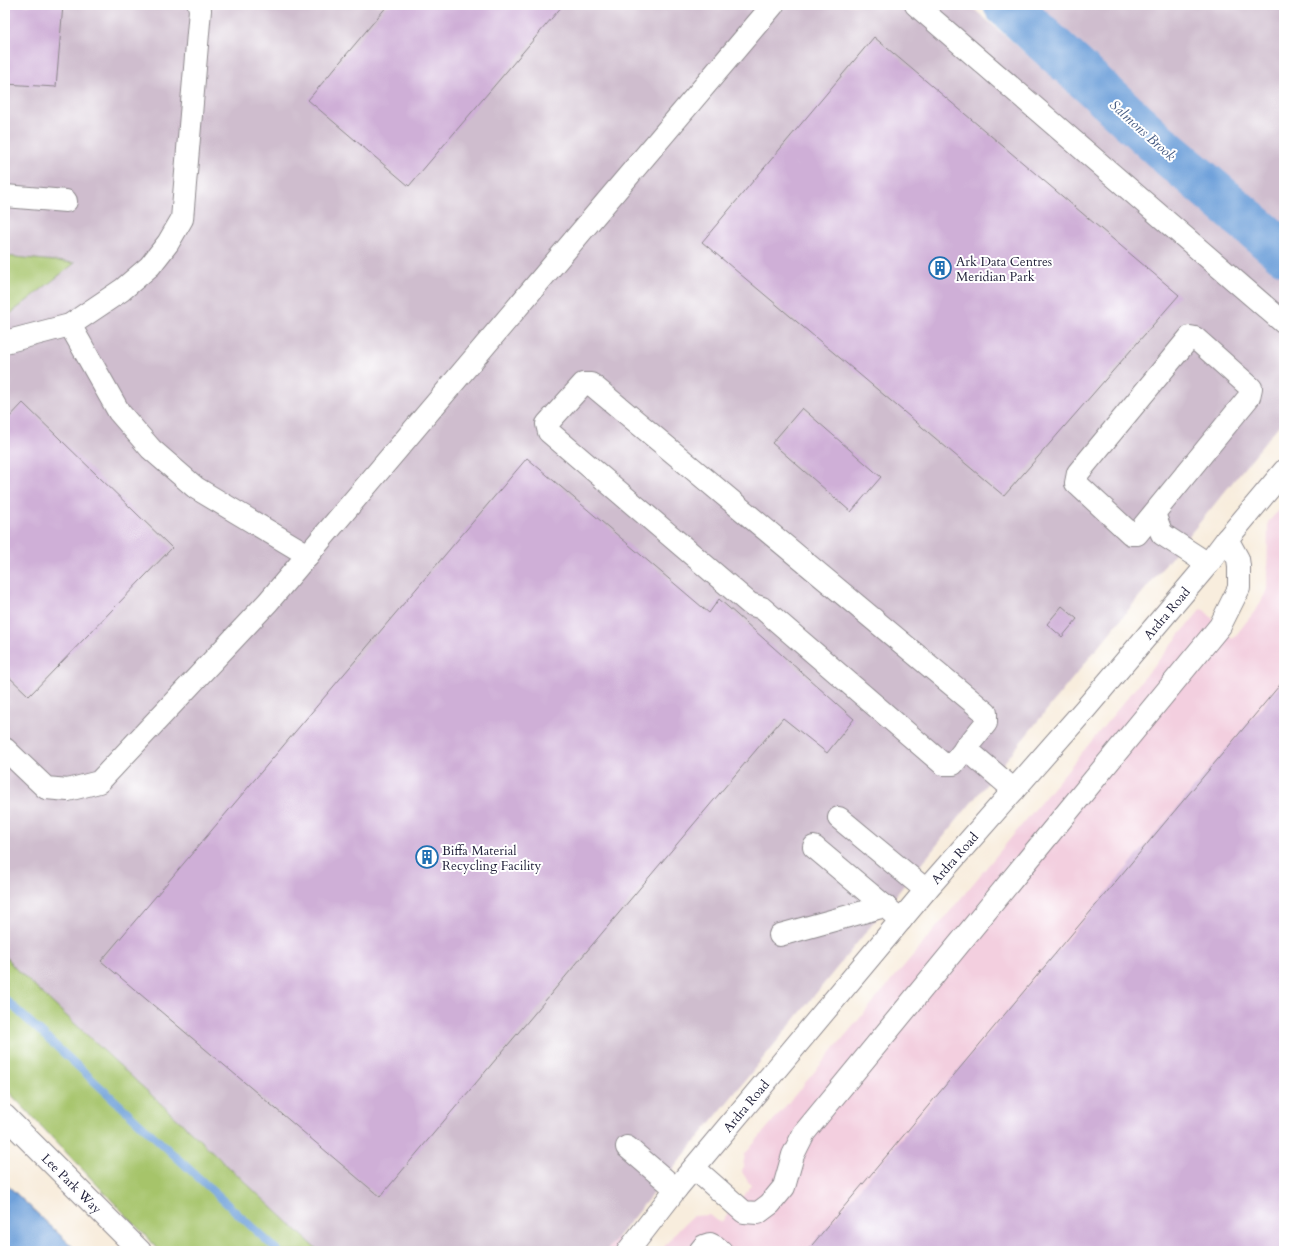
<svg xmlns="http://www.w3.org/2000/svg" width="1289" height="1256" font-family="Cardo,serif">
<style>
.built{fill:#f3cfdf}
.industrial{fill:#cfbdce}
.green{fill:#a6c46b;stroke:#647353}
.water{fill:#6fa1da;stroke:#48628a}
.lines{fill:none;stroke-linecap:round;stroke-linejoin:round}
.stream{stroke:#6fa1da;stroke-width:8}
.river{stroke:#6fa1da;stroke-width:45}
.building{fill:#cfafd7}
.minor-casing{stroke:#8d888c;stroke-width:24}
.minor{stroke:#fff;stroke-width:22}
.labels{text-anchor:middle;stroke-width:4;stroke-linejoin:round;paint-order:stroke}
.poi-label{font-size:13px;fill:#22223b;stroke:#fff;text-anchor:start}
.street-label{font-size:13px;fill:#22223b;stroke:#fff}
.water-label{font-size:14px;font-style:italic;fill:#455b83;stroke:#fff}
</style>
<rect width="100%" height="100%" fill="#fff"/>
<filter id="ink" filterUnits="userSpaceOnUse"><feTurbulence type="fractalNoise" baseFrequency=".025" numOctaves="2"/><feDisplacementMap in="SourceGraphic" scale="8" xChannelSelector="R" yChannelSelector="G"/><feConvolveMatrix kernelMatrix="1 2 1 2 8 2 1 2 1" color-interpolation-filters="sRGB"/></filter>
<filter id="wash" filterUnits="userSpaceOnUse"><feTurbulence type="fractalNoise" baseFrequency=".012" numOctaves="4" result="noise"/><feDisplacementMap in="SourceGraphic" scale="16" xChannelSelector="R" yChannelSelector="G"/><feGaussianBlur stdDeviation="0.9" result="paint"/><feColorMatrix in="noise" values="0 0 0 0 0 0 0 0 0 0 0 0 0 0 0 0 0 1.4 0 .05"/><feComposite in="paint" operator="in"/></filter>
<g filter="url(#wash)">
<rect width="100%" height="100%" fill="#f8eddd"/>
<path class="built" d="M1284 505V1251H661L675 1233 693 1216 709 1215 721 1223 751 1186 742 1172 745 1154 947 915 1202 608 1233 639 1258 607 1267 590 1268 522Z
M617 1237 634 1251H606Z"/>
<path class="industrial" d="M5 5H969L1284 273V346L1279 351 1284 355V419L606 1251H319L15 968 5 956V318L75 263 5 256Z
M1013 5H1284V232Z"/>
<path class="green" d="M5 256 75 263 5 318Z
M5 956 15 968 319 1251H160L5 1088Z"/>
<path class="water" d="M5 1183 77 1251H5Z"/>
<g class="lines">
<path class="stream" d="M5 999 278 1251"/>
<path class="river" d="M1006 5 1170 155 1284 252"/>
</g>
<g id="blocks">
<path class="building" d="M5 5H63L56 87 5 84Z
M388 5H563L409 186 308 100Z
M874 37 1179 295 1004 496 702 242Z
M23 403 172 548 29 696 5 673V422Z
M802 408 881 477 851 512 772 443Z
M527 458 709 613 719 599 854 719 827 753 783 718 380 1197 101 961Z
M1062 606 1077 619 1062 637 1047 624Z
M1284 680V1251H807Z"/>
</g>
</g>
<g filter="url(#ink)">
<use href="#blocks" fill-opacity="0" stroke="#8d888c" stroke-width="1"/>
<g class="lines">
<g class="minor-casing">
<g id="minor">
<path d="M916 5 1284 323"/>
<path d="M5 196 66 201"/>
<path d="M70 325 119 412 151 449 196 488 308 555"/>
<path d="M1190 337 1195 338 1251 388 1249 397 1137 534H1131L1076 483 1078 473Z"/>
<path d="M5 342 70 325 122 290 150 266 168 243 182 219 200 10 199 5"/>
<path d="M583 384H591L986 713V723L953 764H943L762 608 750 604 549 432 547 424Z"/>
<path d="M1154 514 1162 534 1208 564"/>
<path d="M965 748 1014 790"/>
<path d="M5 749 46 788 68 790 99 782 268 602 773 5"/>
<path d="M839 818 926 890"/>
<path d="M814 847 901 920"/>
<path d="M780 935 885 906"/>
<path id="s1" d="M5 1116 140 1251"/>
<path d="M627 1147 676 1189"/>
<path d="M694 1168 744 1212 758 1213 770 1204 784 1187 793 1155 804 1133 1220 626 1239 588V566L1238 559 1227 539"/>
<path id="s2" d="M628 1251 676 1189 926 890 1086 708 1208 564 1227 539 1284 471"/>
<path d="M700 1251 704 1246 710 1244 716 1247 721 1251"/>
</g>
</g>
<use href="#minor" class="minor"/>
</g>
</g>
<defs>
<g id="building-ring" transform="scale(1.15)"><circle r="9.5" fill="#fff" stroke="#1f6fb2" stroke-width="1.5"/><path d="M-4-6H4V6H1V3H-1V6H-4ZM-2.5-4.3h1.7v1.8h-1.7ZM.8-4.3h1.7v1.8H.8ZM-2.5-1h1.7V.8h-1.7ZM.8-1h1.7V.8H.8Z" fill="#1f6fb2"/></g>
</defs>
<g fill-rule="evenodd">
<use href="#building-ring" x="940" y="268"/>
<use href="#building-ring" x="427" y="857"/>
</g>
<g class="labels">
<g class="poi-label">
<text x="956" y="266">Ark Data Centres<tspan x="956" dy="15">Meridian Park</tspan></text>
<text x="442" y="855">Biffa Material<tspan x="442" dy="15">Recycling Facility</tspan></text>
</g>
<g class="street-label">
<text dy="5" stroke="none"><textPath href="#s2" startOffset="835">Ardra Road</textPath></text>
<text dy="5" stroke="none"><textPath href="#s2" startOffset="511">Ardra Road</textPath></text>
<text dy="5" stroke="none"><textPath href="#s2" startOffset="187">Ardra Road</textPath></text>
<text dy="5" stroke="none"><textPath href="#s1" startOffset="95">Lee Park Way</textPath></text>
</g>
<g class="water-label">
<text transform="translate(1143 130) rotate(42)" y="5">Salmons Brook</text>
</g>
</g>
<rect width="1289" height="1256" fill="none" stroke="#fff" stroke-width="20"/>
</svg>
